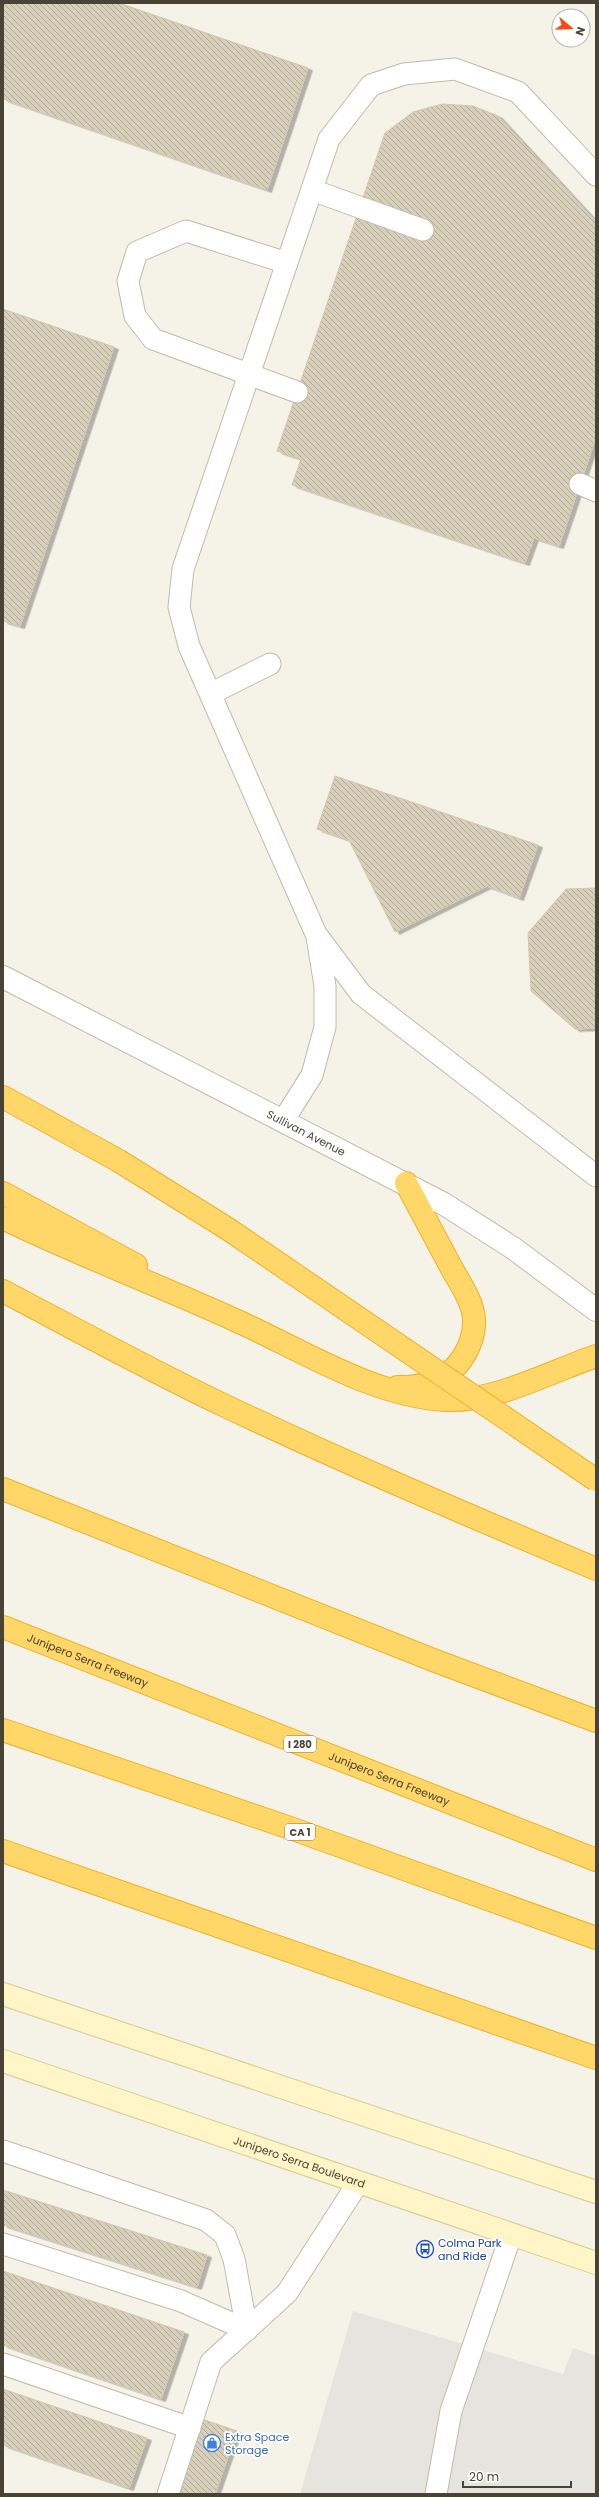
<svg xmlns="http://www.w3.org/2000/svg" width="599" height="2497" font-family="Poppins,sans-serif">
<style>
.parking{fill:#e6e4df}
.building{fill:url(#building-back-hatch);stroke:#d4c7ae;filter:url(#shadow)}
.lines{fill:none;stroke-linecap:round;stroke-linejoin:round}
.service-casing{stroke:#c2bba9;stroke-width:23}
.tertiary-casing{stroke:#c2bba9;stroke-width:24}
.secondary-casing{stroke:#d9cb92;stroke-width:24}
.motorway-casing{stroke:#edb129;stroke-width:24}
.service{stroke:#fff;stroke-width:21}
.tertiary{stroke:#fff;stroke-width:22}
.secondary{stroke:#fff5c7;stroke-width:22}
.motorway{stroke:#ffd668;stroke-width:22}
.motorway-bridge-casing{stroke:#edb129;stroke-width:24;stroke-linecap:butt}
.motorway-bridge{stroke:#ffd668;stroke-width:22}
.labels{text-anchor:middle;stroke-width:3.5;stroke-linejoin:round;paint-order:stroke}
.shield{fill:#fff;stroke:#807b72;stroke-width:1}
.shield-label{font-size:10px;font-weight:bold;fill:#494335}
.street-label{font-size:11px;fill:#494335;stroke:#fff}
.transit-label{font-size:11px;fill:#164399;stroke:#fff;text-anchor:start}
.shop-label{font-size:11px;fill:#366cbe;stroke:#fff;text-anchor:start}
</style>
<defs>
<pattern id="building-back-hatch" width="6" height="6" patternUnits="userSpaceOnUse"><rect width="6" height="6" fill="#d8cfbb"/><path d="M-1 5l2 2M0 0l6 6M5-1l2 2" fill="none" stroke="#b1aa99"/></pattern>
<filter id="shadow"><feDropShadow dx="4.5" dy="2.5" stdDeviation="0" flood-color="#0004"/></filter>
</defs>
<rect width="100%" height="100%" fill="#f5f2e7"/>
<path class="parking" d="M353 2311 563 2374 573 2348 596 2356V2494H300Z"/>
<path class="building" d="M3 3H119L308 68 267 190 3 99Z
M442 104 473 106 498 116 596 222V437L559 546 534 538 525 563 292 485 301 459 277 451 385 133 413 112Z
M3 309 114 347 20 626 3 621Z
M335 776 538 845 519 898 487 886 395 932 349 840 317 829Z
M596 888V1028L575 1029 531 991 528 933 566 889Z
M3 2190 207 2255 197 2287 3 2225Z
M3 2271 184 2332 161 2399 3 2345Z
M3 2389 147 2438 129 2488 3 2445Z
M202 2419 237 2431 215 2494H177Z"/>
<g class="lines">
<g class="service-casing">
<path id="service" d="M596 175 518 92 455 69 404 74 371 85 329 139 183 569 179 607 189 646 316 934 361 994 596 1176
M312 190 423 230
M287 263 186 231 137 252 128 281 135 316 153 339 297 392
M580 484 596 491
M210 694 270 664
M283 1121 312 1075 325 1027V986L317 937
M3 2151 206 2220 225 2235 234 2259 247 2330
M3 2244 181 2301 247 2330
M3 2364 190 2428
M168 2494 211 2362 287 2293 358 2183
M436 2494 451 2411 511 2235"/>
</g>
<g class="tertiary-casing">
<g id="tertiary">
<path id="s1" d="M3 977 444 1204 513 1248 596 1310"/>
</g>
</g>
<g class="secondary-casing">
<g id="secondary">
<path d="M3 1994 596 2192"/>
<path id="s2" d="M3 2061 596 2263"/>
</g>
</g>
<g class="motorway-casing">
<g id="motorway">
<path d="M3 1097 119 1161"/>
<path d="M3 1193 136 1265"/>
<path d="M3 1218C79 1255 158 1285 235 1320 300 1349 374 1397 446 1400 495 1402 550 1372 596 1356"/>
<path d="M3 1291C75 1329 146 1368 219 1403 343 1462 470 1516 596 1569"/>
<path d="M397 1387C420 1388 443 1382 458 1364 468 1352 475 1335 474 1319 473 1301 459 1282 451 1267 436 1239 421 1211 406 1183"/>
<path d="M3 1489 433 1660 596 1721"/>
<path id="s3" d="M3 1627 596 1860"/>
<path d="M3 1730 293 1829 596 1938"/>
<path d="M3 1851 596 2058"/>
</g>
</g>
<use href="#service" class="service"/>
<use href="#tertiary" class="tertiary"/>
<use href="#secondary" class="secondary"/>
<use href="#motorway" class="motorway"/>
<g class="motorway-bridge-casing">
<path id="motorway-bridge" d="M119 1161 228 1229 596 1480"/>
</g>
<use href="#motorway-bridge" class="motorway-bridge"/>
</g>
<defs>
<g id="bus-ring" transform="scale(0.9)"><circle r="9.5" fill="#fff" stroke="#1a4fb4" stroke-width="1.5"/><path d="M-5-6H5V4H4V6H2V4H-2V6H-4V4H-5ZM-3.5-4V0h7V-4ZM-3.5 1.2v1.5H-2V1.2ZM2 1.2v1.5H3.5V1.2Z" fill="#1a4fb4"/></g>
<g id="shop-ring" transform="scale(0.9)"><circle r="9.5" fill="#fff" stroke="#3f7fe0" stroke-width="1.5"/><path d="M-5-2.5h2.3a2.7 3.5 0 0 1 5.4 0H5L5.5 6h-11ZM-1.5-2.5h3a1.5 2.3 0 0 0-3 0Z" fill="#3f7fe0"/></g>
</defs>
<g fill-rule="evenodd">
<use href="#bus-ring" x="425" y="2249"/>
<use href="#shop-ring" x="212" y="2443"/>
</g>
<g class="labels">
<g class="shield">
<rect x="284" y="1736" width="32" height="16" rx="3"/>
<rect x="285" y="1824" width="30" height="16" rx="3"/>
</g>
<g class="shield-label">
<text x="300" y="1748">I 280</text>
<text x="300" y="1836">CA 1</text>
</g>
<g class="street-label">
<text dy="4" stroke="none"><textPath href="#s1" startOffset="341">Sullivan Avenue</textPath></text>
<text dy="4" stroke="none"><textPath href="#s3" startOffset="91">Junipero Serra Freeway</textPath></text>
<text dy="4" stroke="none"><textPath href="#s3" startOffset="415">Junipero Serra Freeway</textPath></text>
<text dy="4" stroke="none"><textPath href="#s2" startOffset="313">Junipero Serra Boulevard</textPath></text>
</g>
<g class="transit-label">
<text x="438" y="2247">Colma Park<tspan x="438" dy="13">and Ride</tspan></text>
</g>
<g class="shop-label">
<text x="225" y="2441">Extra Space<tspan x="225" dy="13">Storage</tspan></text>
</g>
</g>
<rect width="599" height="2497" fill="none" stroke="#494335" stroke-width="8"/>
<g transform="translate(571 28) rotate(109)"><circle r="19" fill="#ffffff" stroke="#b6b4ae"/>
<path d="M0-3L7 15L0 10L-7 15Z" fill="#ff4614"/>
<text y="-6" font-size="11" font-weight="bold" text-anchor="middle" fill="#494335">N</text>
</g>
<path d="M463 2481v6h108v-6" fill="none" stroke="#494335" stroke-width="2"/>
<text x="469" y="2481" font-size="12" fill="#494335" stroke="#ffffff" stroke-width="3" paint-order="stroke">20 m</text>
</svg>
